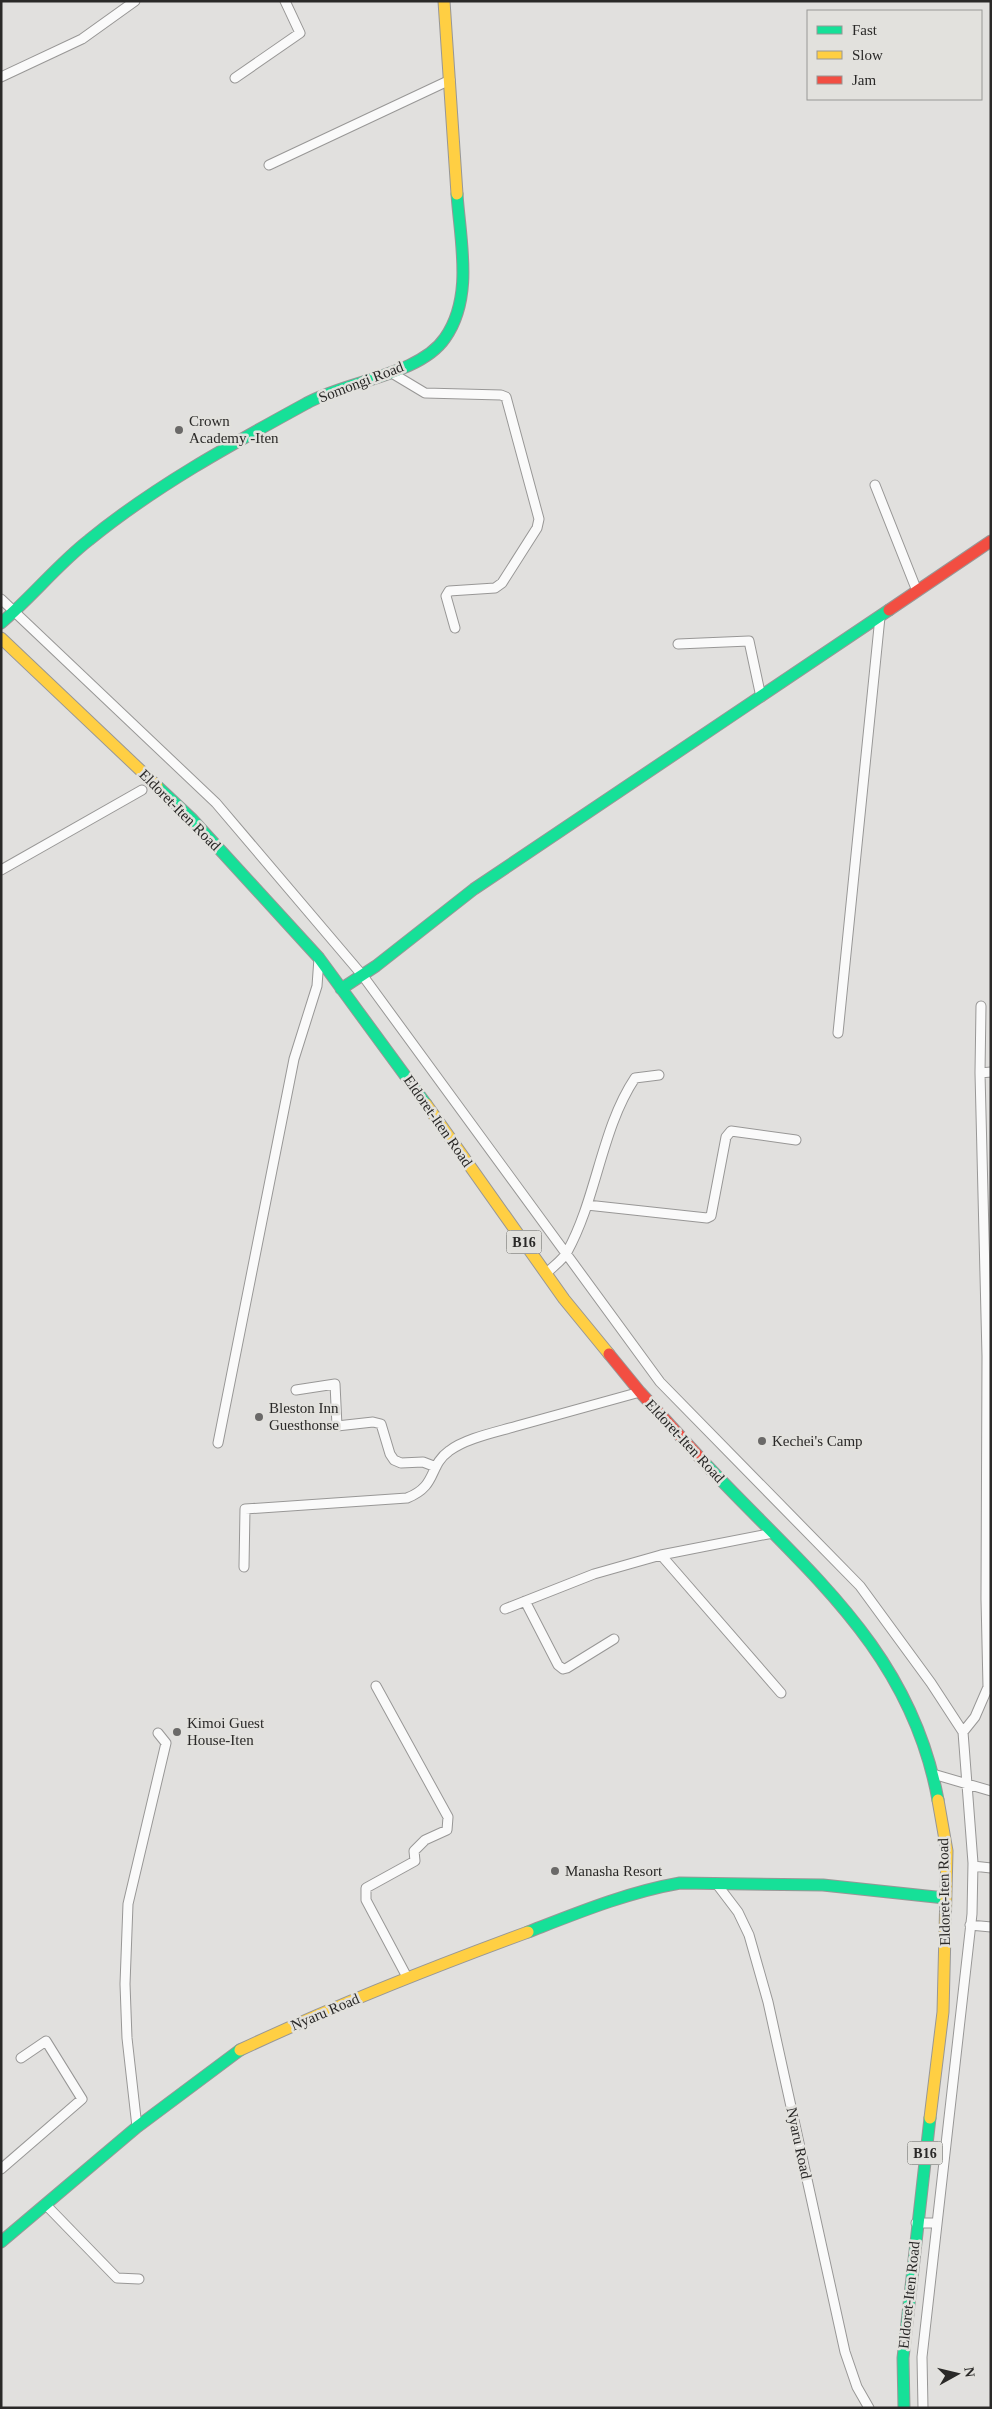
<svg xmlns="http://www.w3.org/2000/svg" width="992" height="2409" font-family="Georgia,serif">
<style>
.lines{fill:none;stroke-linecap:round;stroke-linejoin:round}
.street-casing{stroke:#989796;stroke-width:11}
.fast-casing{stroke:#989796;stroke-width:13}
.slow-casing{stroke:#989796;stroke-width:13}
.jam-casing{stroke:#989796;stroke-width:13}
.street{stroke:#fafafa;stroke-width:9}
.fast{stroke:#16e098;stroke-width:11}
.slow{stroke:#ffcf43;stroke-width:11}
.jam{stroke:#f24e42;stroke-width:11}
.poi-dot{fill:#6a6968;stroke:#e2e1dd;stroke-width:2}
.labels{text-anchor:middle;stroke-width:5;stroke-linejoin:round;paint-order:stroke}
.shield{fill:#e2e1dd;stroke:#61605e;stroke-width:1}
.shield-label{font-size:14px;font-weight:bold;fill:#2a2928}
.street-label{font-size:15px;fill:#2a2928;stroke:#e2e1dd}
.poi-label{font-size:15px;fill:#2a2928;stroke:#e2e1dd;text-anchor:start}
</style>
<rect width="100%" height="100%" fill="#e1e0de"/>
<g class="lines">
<g class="street-casing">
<path id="street" d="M1 77 82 39 135 1
M235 78 300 33 285 1
M269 165 450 80
M390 372 425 393 501 395 506 397 539 519 537 528 502 583 495 588 449 591 446 596 455 628
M875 485 917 591
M1 599 216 803 363 976 660 1382 860 1586 931 1683 963 1732
M678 644 749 641 761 697
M1 870 142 790
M838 1033 880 617
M980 1073 991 1072
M587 1205 707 1218 711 1216 726 1137 731 1131 796 1140
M546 1274C552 1267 563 1260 567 1252 597 1198 601 1129 635 1078L659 1075
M296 1390 335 1384 337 1426 373 1422 381 1424 390 1454 394 1460 401 1463 423 1462 436 1467
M218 1443 294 1059 317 986 319 958
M661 1555 781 1693
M244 1567 245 1509 407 1498C438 1486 428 1466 449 1451 466 1438 497 1432 517 1426 558 1415 599 1403 640 1392
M525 1601 558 1665 563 1669 567 1668 614 1639
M505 1609 594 1574 661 1555 773 1533
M376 1686 448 1817 447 1830 425 1840 414 1851 415 1861 366 1888V1900L407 1977
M933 1774 991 1791
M973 1866 991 1868
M716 1883 738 1912 749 1935 768 2002 845 2352 857 2387 869 2408
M970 1925 991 1927
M137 2127 127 2038 125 1984 128 1904 166 1743 158 1733
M1 2169 82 2099 46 2041 21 2058
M46 2205 117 2278 139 2279
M916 2223H937
M923 2408 922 2357 972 1914 973 1863 963 1732 975 1717 988 1687 986 1599 987 1356 980 1073 981 1006"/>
</g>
<g class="fast-casing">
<path id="fast" d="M1 623C32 597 57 565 89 540 155 486 232 444 307 403 346 381 420 375 445 338 474 297 460 240 457 194
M157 786 191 818 319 958 426 1104
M341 989 376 966 474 889 889 610
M701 1459C801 1567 910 1646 938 1800
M528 1932C577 1913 628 1892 680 1883L823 1885 945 1898
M1 2242 137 2127 240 2050
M904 2408 903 2358 930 2118"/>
</g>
<g class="slow-casing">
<path id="slow" d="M444 1 457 194
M1 638 157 786
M426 1104 564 1299 609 1354
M240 2050C334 2006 430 1968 528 1932
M930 2118 943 2012 947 1851 938 1800"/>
</g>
<g class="jam-casing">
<path id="jam" d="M889 610 991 541
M609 1354 640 1392 701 1459"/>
</g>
<use href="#street" class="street"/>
<use href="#fast" class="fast"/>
<use href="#slow" class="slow"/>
<use href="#jam" class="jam"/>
</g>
<g class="poi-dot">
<circle cx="179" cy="430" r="5"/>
<circle cx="259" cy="1417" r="5"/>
<circle cx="762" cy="1441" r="5"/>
<circle cx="177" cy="1732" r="5"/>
<circle cx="555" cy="1871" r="5"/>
</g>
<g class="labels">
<g class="shield">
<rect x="506.5" y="1230.5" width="35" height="23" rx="4"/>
<rect x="907.5" y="2141.5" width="35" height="23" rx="4"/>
</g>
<g class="shield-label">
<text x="524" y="1247">B16</text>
<text x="925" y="2158">B16</text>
</g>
<g class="street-label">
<text transform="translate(361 382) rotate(-21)" y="5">Somongi Road</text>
<text transform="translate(180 810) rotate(45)" y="5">Eldoret-Iten Road</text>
<text transform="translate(438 1121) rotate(55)" y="5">Eldoret-Iten Road</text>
<text transform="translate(685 1441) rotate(47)" y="5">Eldoret-Iten Road</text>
<text transform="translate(944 1892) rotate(-91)" y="5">Eldoret-Iten Road</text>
<text transform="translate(325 2012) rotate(-23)" y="5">Nyaru Road</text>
<text transform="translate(799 2143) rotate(78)" y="5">Nyaru Road</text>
<text transform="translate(909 2295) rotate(-84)" y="5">Eldoret-Iten Road</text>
</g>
<g class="poi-label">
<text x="189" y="426">Crown<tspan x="189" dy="17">Academy -Iten</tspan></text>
<text x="269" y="1413">Bleston Inn<tspan x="269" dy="17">Guesthonse</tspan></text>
<text x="772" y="1446">Kechei's Camp</text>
<text x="187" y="1728">Kimoi Guest<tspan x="187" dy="17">House-Iten</tspan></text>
<text x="565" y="1876">Manasha Resort</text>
</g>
</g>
<rect width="992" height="2409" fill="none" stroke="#2a2928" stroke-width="5"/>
<rect x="807" y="10" width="175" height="90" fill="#e2e1dd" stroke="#989795"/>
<rect x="817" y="26" width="25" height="8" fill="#16e098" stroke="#989795"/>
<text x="852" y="35" font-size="15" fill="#2a2928">Fast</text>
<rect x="817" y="51" width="25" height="8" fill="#ffcf43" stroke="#989795"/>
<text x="852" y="60" font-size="15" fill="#2a2928">Slow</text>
<rect x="817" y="76" width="25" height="8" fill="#f24e42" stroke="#989795"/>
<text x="852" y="85" font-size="15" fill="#2a2928">Jam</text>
<g transform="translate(957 2374) rotate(82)" stroke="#e2e1dd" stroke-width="4" paint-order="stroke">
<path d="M0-4L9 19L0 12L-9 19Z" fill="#2a2928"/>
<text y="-8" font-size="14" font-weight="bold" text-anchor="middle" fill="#2a2928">N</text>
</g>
</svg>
